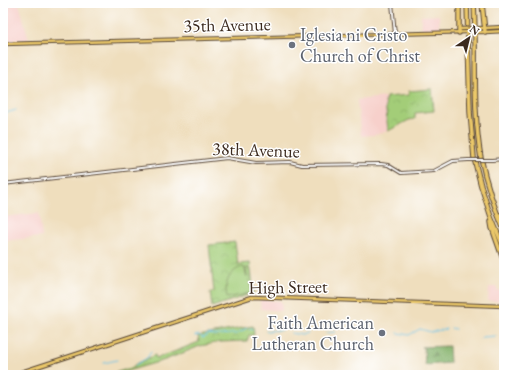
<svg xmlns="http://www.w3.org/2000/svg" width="507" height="378" font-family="'EB Garamond',serif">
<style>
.built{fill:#f7d0cb}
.forest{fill:url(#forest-firs);stroke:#5e6d43}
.park{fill:url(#park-crowns);stroke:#6f7c4b}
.pitch{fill:#a3cd78;stroke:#6f7c4b}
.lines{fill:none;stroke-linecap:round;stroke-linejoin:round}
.stream{stroke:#6ac4e8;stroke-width:1}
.minor-casing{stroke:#564536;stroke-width:4}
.major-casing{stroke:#564536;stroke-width:4.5}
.highway-casing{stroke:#564536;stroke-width:5.5}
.minor{stroke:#fff;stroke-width:2}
.major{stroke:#eac769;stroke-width:2.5}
.highway{stroke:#eac769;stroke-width:3.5}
.minor-bridge-casing{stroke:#564536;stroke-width:4;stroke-linecap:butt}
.major-bridge-casing{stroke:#564536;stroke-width:4.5;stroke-linecap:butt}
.minor-bridge{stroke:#fff;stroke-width:2}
.major-bridge{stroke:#eac769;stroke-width:2.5}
.worship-dot{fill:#6b7280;stroke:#fff;stroke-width:1.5}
.labels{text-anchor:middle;stroke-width:3;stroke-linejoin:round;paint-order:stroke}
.street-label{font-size:18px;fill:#3b2a1e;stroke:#fff}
.worship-label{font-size:18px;fill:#5b616d;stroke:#fff;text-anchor:start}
</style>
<defs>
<pattern id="forest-firs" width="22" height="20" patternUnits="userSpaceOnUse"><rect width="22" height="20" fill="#82b068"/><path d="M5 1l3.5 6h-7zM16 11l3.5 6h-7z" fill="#6c8f55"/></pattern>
<pattern id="park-crowns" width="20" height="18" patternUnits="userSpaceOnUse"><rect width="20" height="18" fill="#a3cd78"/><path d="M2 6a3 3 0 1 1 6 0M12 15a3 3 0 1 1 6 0" fill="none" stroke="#8db067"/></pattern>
</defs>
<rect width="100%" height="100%" fill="#fff"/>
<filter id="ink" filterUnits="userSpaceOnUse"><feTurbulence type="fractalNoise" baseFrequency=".025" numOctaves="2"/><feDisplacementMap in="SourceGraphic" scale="8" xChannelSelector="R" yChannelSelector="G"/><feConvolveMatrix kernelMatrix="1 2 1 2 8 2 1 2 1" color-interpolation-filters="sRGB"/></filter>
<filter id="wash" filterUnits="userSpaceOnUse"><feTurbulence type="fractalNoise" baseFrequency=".012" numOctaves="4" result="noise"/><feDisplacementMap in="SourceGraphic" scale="16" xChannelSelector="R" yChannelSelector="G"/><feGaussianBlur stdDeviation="0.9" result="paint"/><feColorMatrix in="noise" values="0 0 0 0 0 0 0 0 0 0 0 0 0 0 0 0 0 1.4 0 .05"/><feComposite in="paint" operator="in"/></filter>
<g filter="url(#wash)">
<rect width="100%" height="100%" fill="#efdebd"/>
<path class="built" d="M3 3H19L29 40 3 41Z
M439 15 440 30H422L421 16Z
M386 97 385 101 388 131 374 135 361 136 357 100Z
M39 213 42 237 3 241V217Z
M489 287H497V290L504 291V301H488Z
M260 300 281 301 282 311 261 309Z"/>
<path class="forest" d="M449 346 450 363 425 365 424 348 421 347Z"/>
<path class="park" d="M432 89 434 111 415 113V119L409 120 388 131 385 101 386 97 409 95V91Z
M235 242 238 264 250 263 254 293 212 307 210 292H214L209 245Z
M253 326 254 335H249L247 341 221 342 200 346 165 360 114 375H107L134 367V365L155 355 156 358 163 356 199 342 198 336Z"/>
<path class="pitch" d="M241 267H244L247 277 246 268H249L250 278 249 279 252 291 251 293 227 298C224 284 228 273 241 267Z"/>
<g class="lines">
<path class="stream" d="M3 114 16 110
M451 328 455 329
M266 331 282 330
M291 333 302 335 308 333
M326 333 335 332
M398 333 409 335 420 329 431 332 446 329
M195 336 199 335 203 338 209 334C218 337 228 333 236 334L247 328 254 330
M480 339 482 337 496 336
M104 363 117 360
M135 365 147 358 151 352"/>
</g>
</g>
<g filter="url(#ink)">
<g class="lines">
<g class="minor-casing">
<path id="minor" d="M392 3 395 34
M492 160 504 159
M3 184 227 158 256 163 290 162 302 165 381 164 388 165 401 173 434 171 453 161 468 160"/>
</g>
<g class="major-casing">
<path id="major" d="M485 28 504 27
M485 32 504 31
M3 44 468 32
M12 375 252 297 504 306"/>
</g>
<g class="highway-casing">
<path id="highway" d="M459 3V33
M467 3 470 112 474 158 481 186 491 217 504 248
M474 3C477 54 472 107 481 158 486 183 494 207 504 230
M482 3 485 32
M500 215 504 223
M491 222 492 228 504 262"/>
</g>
<use href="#minor" class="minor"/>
<use href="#major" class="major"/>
<use href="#highway" class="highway"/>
<g class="minor-bridge-casing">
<path id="minor-bridge" d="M468 160H492"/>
</g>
<g class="major-bridge-casing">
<path id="major-bridge" d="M461 29 483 28
M468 32H483"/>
</g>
<use href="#minor-bridge" class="minor-bridge"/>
<use href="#major-bridge" class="major-bridge"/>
</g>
</g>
<g class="worship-dot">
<circle cx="292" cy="45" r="4"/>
<circle cx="382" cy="333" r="4"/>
</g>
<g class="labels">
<g class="street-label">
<text transform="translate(227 25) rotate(-1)" y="6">35th Avenue</text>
<text transform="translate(256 150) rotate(2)" y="6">38th Avenue</text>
<text transform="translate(288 287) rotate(-1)" y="6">High Street</text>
</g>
<g class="worship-label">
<text x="300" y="41">Iglesia ni Cristo<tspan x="300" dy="21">Church of Christ</tspan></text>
<text x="374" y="329" text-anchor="end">Faith American<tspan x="374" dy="21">Lutheran Church</tspan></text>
</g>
</g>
<rect width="507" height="378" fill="none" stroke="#fff" stroke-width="16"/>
<g transform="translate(469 38) rotate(35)" stroke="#ffffff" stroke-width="3" paint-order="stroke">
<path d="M0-3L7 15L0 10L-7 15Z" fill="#3b2a1e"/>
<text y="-6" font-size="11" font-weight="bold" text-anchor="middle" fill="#3b2a1e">N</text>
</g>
</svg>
